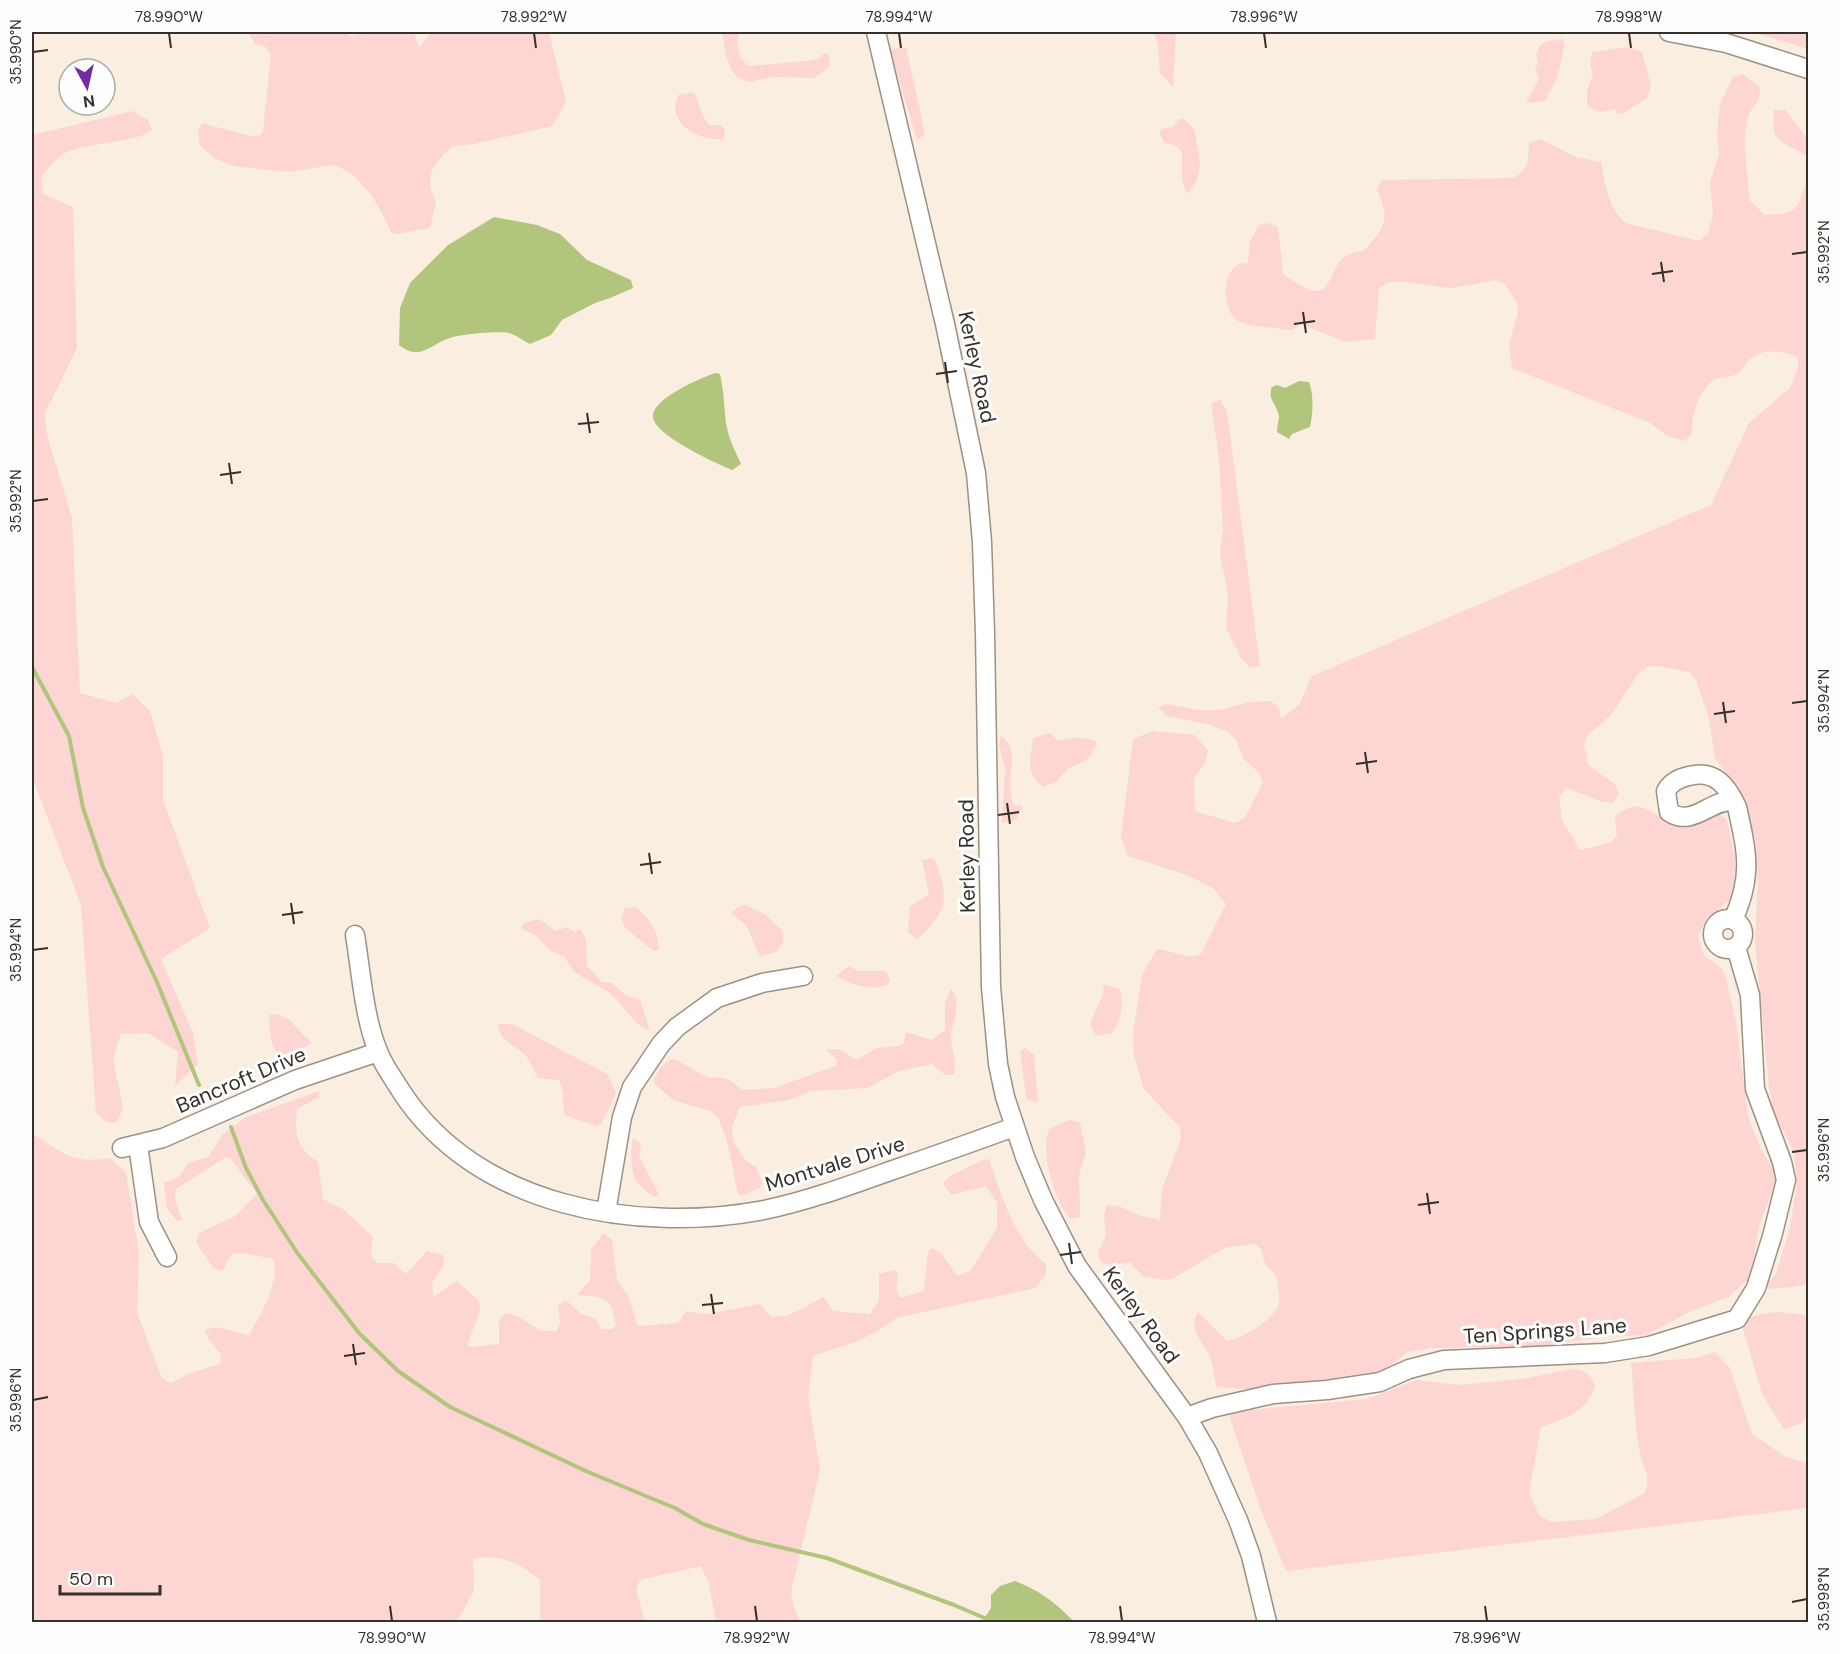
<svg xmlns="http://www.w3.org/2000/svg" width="1840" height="1654" font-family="'DM Sans',sans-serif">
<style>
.green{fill:#fdd5d2}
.water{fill:#b1c67c}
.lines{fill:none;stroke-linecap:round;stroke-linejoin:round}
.stream{stroke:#b1c67c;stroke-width:4}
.minor-casing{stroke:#9c9185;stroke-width:21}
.minor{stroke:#fff;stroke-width:18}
.ticks{fill:none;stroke:#34302b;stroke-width:2}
.labels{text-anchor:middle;stroke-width:6;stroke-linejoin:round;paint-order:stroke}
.street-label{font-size:21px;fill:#34302b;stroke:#fefefe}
.neatline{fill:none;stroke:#34302b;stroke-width:2}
.ticks-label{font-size:15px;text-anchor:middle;fill:#34302b}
</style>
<rect width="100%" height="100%" fill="#faeee1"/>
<path class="green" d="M248 32H349L350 36 355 35 356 32H414L419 47 432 32H549L566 102 552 126 474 144 453 146C434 162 422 177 436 202L430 228 397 234 391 232C380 206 361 172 332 165L289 172 233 166 216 159 200 146 198 132 202 123 250 136 260 135 263 131 271 54 264 46 255 44Z
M722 32H739C736 44 737 57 748 66L816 60 825 53 830 56 829 67 814 78 772 77 749 82 738 78 731 69 726 56Z
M1154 32H1176L1173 87 1160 73 1158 45Z
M1754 32H1808V49Z
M1562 39 1565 44 1557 78 1545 101 1526 103 1539 79 1535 70 1538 61 1536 56C1539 39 1547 42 1562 39Z
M906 47 925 134 917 140 890 50Z
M1627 47 1642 52 1651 86 1647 98 1623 113 1617 114 1616 109 1600 112 1587 106V90L1593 74 1590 64 1592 52Z
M1743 74 1760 87C1760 104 1753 103 1748 117 1741 139 1748 177 1750 201L1765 215C1801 214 1796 208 1808 178V1285L1770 1289 1765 1286 1776 1274 1790 1227 1797 1184 1794 1152 1774 1113 1769 1087 1755 942 1758 882 1755 838 1738 789 1715 758 1709 718 1696 680 1690 672 1657 666 1647 667 1638 674 1611 715 1588 735 1584 745 1588 765 1615 784 1619 794 1613 803 1603 802 1566 788 1559 797 1562 820 1580 850 1610 843 1617 835 1615 816C1620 813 1626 808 1632 807 1647 802 1665 827 1684 827 1698 827 1704 815 1719 814L1727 820 1735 860 1734 891 1730 900 1707 918 1698 936 1704 955 1722 969 1726 978 1736 1023 1748 1116 1761 1150 1778 1176 1759 1226 1751 1277 1728 1297 1691 1311 1646 1335 1603 1337 1504 1351 1494 1347 1431 1348 1408 1352 1384 1370 1258 1390 1217 1387C1214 1377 1213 1367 1210 1357 1203 1340 1187 1332 1198 1312L1227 1341C1242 1338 1275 1320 1279 1303 1280 1296 1278 1282 1275 1275 1272 1270 1265 1266 1264 1260 1261 1251 1264 1252 1256 1244L1226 1247 1174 1278 1164 1280 1143 1276 1130 1262 1110 1265 1101 1262 1098 1253 1106 1235 1104 1215 1107 1205 1119 1206 1138 1215 1160 1220 1162 1189 1181 1139 1180 1128 1144 1089 1134 1056 1133 1034 1142 975 1157 949 1188 956 1200 955 1226 904 1213 888 1187 875 1128 856 1121 837 1133 739 1153 731 1195 735 1208 751 1205 762 1194 778 1195 811 1235 823 1245 818 1263 782 1258 772 1243 758 1236 740 1228 732 1208 724 1167 716 1158 707 1167 704 1198 710H1219L1250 702 1271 701 1279 708 1281 719 1299 705 1312 676 1711 505 1749 423 1790 388 1798 368V358C1785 351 1765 348 1753 357 1746 361 1743 370 1737 374 1730 378 1720 376 1714 380 1699 389 1690 419 1692 435L1684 441 1666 435 1650 423 1512 368 1509 344 1518 312 1517 303 1505 284 1496 280 1452 288 1397 281 1387 283 1379 288 1375 339 1345 342 1301 324 1292 330C1279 328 1251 327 1240 322 1222 314 1220 273 1239 264 1242 263 1245 264 1248 263L1250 242 1259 225 1268 223 1278 227 1283 274C1291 279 1299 285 1308 289 1330 299 1330 271 1342 259 1349 253 1356 252 1364 251 1386 225 1390 222 1377 189L1382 180 1513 178C1530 169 1528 160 1529 143L1540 139 1576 157 1601 162C1606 184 1607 208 1626 223L1699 241 1708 234 1713 213 1710 182 1719 154 1717 133 1720 104 1733 77Z
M694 92 703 116 709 125H720L725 129 724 139C705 141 678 131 675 109 675 105 677 99 678 95Z
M1774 110H1785L1808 139V159C1800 147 1779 147 1774 131 1773 125 1774 116 1774 110Z
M133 111 148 120 152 130C134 144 89 141 65 153 56 157 48 170 41 177L43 194 73 207 77 348 45 413 47 435 72 518 80 693 116 703 132 694 150 711 163 756V800L210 928 161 959 193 1033 198 1064 175 1086 178 1052 148 1033 121 1034 113 1058 123 1107 117 1122C107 1125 102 1119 96 1113L81 905 32 777V135Z
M1179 119H1185L1195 131 1200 164 1197 180 1187 194 1182 180V152L1175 145 1164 143 1160 134 1161 129 1173 127Z
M1220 400 1227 411 1260 666 1250 667 1241 658 1226 628 1228 597 1220 553 1223 531 1219 459 1211 403Z
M1050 733 1058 741 1077 737 1094 740 1097 745 1087 760 1067 769 1057 781 1043 787C1024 773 1031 759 1033 738Z
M1001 735C1019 751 1010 765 1010 785 1010 791 1012 798 1013 804L1023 806 1016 820 1002 823 1005 768 999 745Z
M934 858C950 895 948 914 917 939L908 932 910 907 929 894 922 860Z
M746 905 766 915 783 932V942L776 952 760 956 746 925 731 913 739 906Z
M636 907C649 918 659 932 659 949L654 951 625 928 621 918 625 908Z
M539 919 556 931 567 927 576 933 577 929 581 930 586 940 587 966 602 982 612 983 624 994 640 1000 650 1030C632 1025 625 1006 612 995 595 981 573 978 565 957L549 950 535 935 521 928 524 923Z
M849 966 858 971H886L890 981 888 985C871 991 852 985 836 976Z
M1103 984 1120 989C1124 1003 1121 1021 1112 1033L1096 1036 1090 1023 1104 992Z
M951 989C964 1004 952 1020 951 1036 950 1050 958 1059 954 1075H945L932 1064 899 1071 867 1088 811 1091 789 1100 740 1107 732 1126 733 1141 746 1161 756 1167 762 1183 760 1188 742 1196 738 1194 727 1141 718 1117 710 1111 673 1100 654 1083V1079C659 1070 664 1060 675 1059L708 1078 719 1077 729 1080 743 1090 774 1088 836 1066 837 1060 826 1049H838L857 1060 877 1048 899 1046 904 1043 906 1032 932 1040 945 1030V1003Z
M278 1014 290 1020 304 1036 309 1038 311 1044 281 1056C269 1047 270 1028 269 1015Z
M498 1024H512L607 1074 616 1093 601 1124 596 1126 565 1115C561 1103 565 1092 559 1080L538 1078C534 1071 531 1062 526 1056 515 1044 501 1044 498 1024Z
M1025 1048 1034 1055 1038 1102 1028 1100 1026 1096 1020 1051Z
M319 1091V1097L297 1109C294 1134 297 1148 318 1162L323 1199 343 1209 373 1237 371 1254 377 1263H394L406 1274 427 1251 443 1255 444 1265 432 1283 433 1297 457 1281 479 1301 480 1311 467 1345 472 1347 499 1344V1321L506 1313 519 1317 541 1331H557L560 1322 558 1305 566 1300 581 1314 596 1319 601 1329H612L616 1325C611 1296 605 1297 577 1295L590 1280 591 1249 604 1233 612 1240 617 1279 628 1296 638 1326 678 1323 686 1311 707 1314 760 1304 771 1317 787 1316 824 1297 833 1311 870 1314 879 1300V1274L895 1270 898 1274 896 1290 900 1298 924 1291 928 1251 932 1248 942 1254 957 1276 971 1270 997 1228V1203L986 1186 951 1195 943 1183 950 1176 983 1160 989 1159C1002 1196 1014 1240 1046 1264V1274L1036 1288 896 1318C868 1340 846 1345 813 1356L808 1397 820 1470 791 1592 793 1606 801 1622H716L709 1584 701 1566 640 1580 636 1589 645 1622H540V1580C517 1562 502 1554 473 1559L474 1590 459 1618 452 1622H32V1133C63 1153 71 1164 110 1158L126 1172 139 1253 137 1313 162 1378 171 1383 190 1373 220 1364 221 1354 208 1339 205 1330 216 1327 249 1335C261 1312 279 1286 274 1259L242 1253 232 1254 222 1271 213 1268 196 1242 199 1233 237 1215 257 1194 231 1159 226 1157 176 1189 175 1199 182 1220 177 1221 167 1208 164 1183 180 1176 188 1163 208 1157 222 1135 246 1117Z
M1069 1120 1080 1122 1086 1153 1079 1175 1080 1217 1070 1219C1054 1200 1040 1153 1049 1129Z
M633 1138 641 1144 639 1156 659 1195 654 1197C649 1193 642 1188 638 1183 630 1171 630 1152 633 1138Z
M1778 1312 1804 1315 1808 1317V1415L1802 1423 1784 1429 1762 1394 1741 1322 1756 1315Z
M1715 1352 1730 1369 1752 1434 1786 1457 1808 1463V1508L1286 1571 1261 1510 1228 1412 1367 1399 1417 1380 1459 1385 1528 1378 1571 1369 1581 1370 1590 1376 1595 1385C1589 1411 1564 1419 1541 1427L1529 1492 1539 1515 1551 1522 1596 1519 1645 1493C1651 1474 1644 1470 1640 1453 1634 1424 1634 1392 1631 1363L1696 1358Z"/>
<path class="water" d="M494 217 537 225 560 234 587 260 631 280 633 288 610 298 595 303 562 320 551 335 530 344C524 341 516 335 509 333 496 331 466 334 453 337 432 342 421 363 399 345L400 308 410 283 448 245Z
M715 373 720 374C724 391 724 406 726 423 728 437 735 451 741 464L732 470C716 463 655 436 653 417 651 399 701 378 715 373Z
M1299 381 1309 382C1314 395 1313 413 1310 427L1292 434 1289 439 1277 432C1277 427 1279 420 1279 416 1277 404 1267 400 1272 387L1277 385 1285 388Z
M1015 1581C1039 1590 1057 1603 1074 1622H982L991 1608V1595L1000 1586Z"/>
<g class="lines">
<path class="stream" d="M32 667 69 736 83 808 103 867 156 980 199 1085
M231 1127 246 1168 263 1200 298 1254 359 1333 398 1371 450 1407 588 1472 675 1508 703 1524 749 1540 827 1558 954 1605 994 1622"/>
<g class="minor-casing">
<path id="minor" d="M876 32 945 324 976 473 982 542 985 633 991 987 998 1064 1005 1097 1025 1157 1043 1200 1077 1266 1187 1417 1208 1453 1238 1520 1251 1556 1267 1622
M1669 32 1726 43 1808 69
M1713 934a15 15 0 1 1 30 0a15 15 0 1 1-30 0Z
M1733 920C1753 876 1747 852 1737 807 1727 786 1715 769 1689 776 1679 778 1671 782 1666 791L1669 812C1693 828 1710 799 1734 801
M355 935C361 971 364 1018 378 1051 383 1065 393 1078 401 1091 476 1207 636 1234 764 1210 807 1201 848 1186 890 1171 931 1157 973 1142 1014 1127
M138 1145 149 1222 167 1257
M122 1148 163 1138 295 1080 378 1052
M606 1212 622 1117 632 1087 661 1044 677 1027 717 998 762 983 803 976
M1187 1417 1212 1408 1273 1394 1327 1390 1380 1382 1409 1369 1444 1360 1605 1353 1649 1346 1737 1319 1756 1288 1773 1233 1786 1180 1782 1162 1755 1089 1750 995 1736 947"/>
</g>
<use href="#minor" class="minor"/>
</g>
<path class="ticks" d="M169 33 171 48M534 33 536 48M899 33 901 48M1264 33 1266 48M1629 33 1631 48M33 52 48 50M1792 254 1807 252M1661 262 1664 282M1652 274 1673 271M1303 312 1306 333M1294 324 1315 321M945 362 948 383M936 374 957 371M587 413 590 433M578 424 599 422M229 463 232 484M220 475 241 472M33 501 48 499M1723 702 1726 723M1792 703 1807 701M1714 714 1735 711M1365 752 1368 773M1356 764 1377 761M1007 803 1010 824M998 815 1019 812M649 853 652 874M640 865 661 862M291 903 294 924M282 915 303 912M33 950 48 948M1792 1152 1807 1150M1427 1193 1430 1214M1418 1205 1439 1202M1069 1243 1072 1264M1060 1255 1081 1252M711 1294 714 1314M702 1305 723 1303M353 1344 356 1365M344 1356 365 1353M33 1400 48 1397M1792 1602 1807 1599M390 1606 392 1621M755 1606 757 1621M1120 1606 1122 1621M1485 1606 1487 1621"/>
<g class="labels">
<g class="street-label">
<text transform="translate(977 367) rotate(78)" y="7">Kerley Road</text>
<text transform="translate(967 856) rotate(-91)" y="7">Kerley Road</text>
<text transform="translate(241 1080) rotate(-23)" y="7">Bancroft Drive</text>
<text transform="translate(835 1164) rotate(-17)" y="7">Montvale Drive</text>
<text transform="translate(1141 1315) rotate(54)" y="7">Kerley Road</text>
<text transform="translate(1545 1331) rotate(-4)" y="7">Ten Springs Lane</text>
</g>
</g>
<rect width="1840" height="1654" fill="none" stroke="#fefefe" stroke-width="66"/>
<g transform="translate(87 87) rotate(172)"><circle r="28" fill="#fefefe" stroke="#adacaa" stroke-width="1.5"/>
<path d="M0-4.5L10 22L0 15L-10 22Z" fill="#712ca0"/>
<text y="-9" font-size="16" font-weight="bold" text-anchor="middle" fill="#34302b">N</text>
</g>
<path d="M60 1585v9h100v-9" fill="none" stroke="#34302b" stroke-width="3"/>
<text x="69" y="1585" font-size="18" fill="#34302b" stroke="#fefefe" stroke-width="4.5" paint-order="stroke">50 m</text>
<rect x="33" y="33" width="1774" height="1588" class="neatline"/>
<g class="ticks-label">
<text x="169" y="22">78.990°W</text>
<text x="534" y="22">78.992°W</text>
<text x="899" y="22">78.994°W</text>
<text x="1264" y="22">78.996°W</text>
<text x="1629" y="22">78.998°W</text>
<text transform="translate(16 52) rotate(-90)" y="5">35.990°N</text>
<text transform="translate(1824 252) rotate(-90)" y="5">35.992°N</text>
<text transform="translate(16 501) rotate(-90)" y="5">35.992°N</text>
<text transform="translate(1824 701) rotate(-90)" y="5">35.994°N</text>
<text transform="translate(16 950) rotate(-90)" y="5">35.994°N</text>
<text transform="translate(1824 1150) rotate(-90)" y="5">35.996°N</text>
<text transform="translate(16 1400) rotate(-90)" y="5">35.996°N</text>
<text transform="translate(1824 1599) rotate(-90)" y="5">35.998°N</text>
<text x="392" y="1643">78.990°W</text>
<text x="757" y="1643">78.992°W</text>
<text x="1122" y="1643">78.994°W</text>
<text x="1487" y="1643">78.996°W</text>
</g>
</svg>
